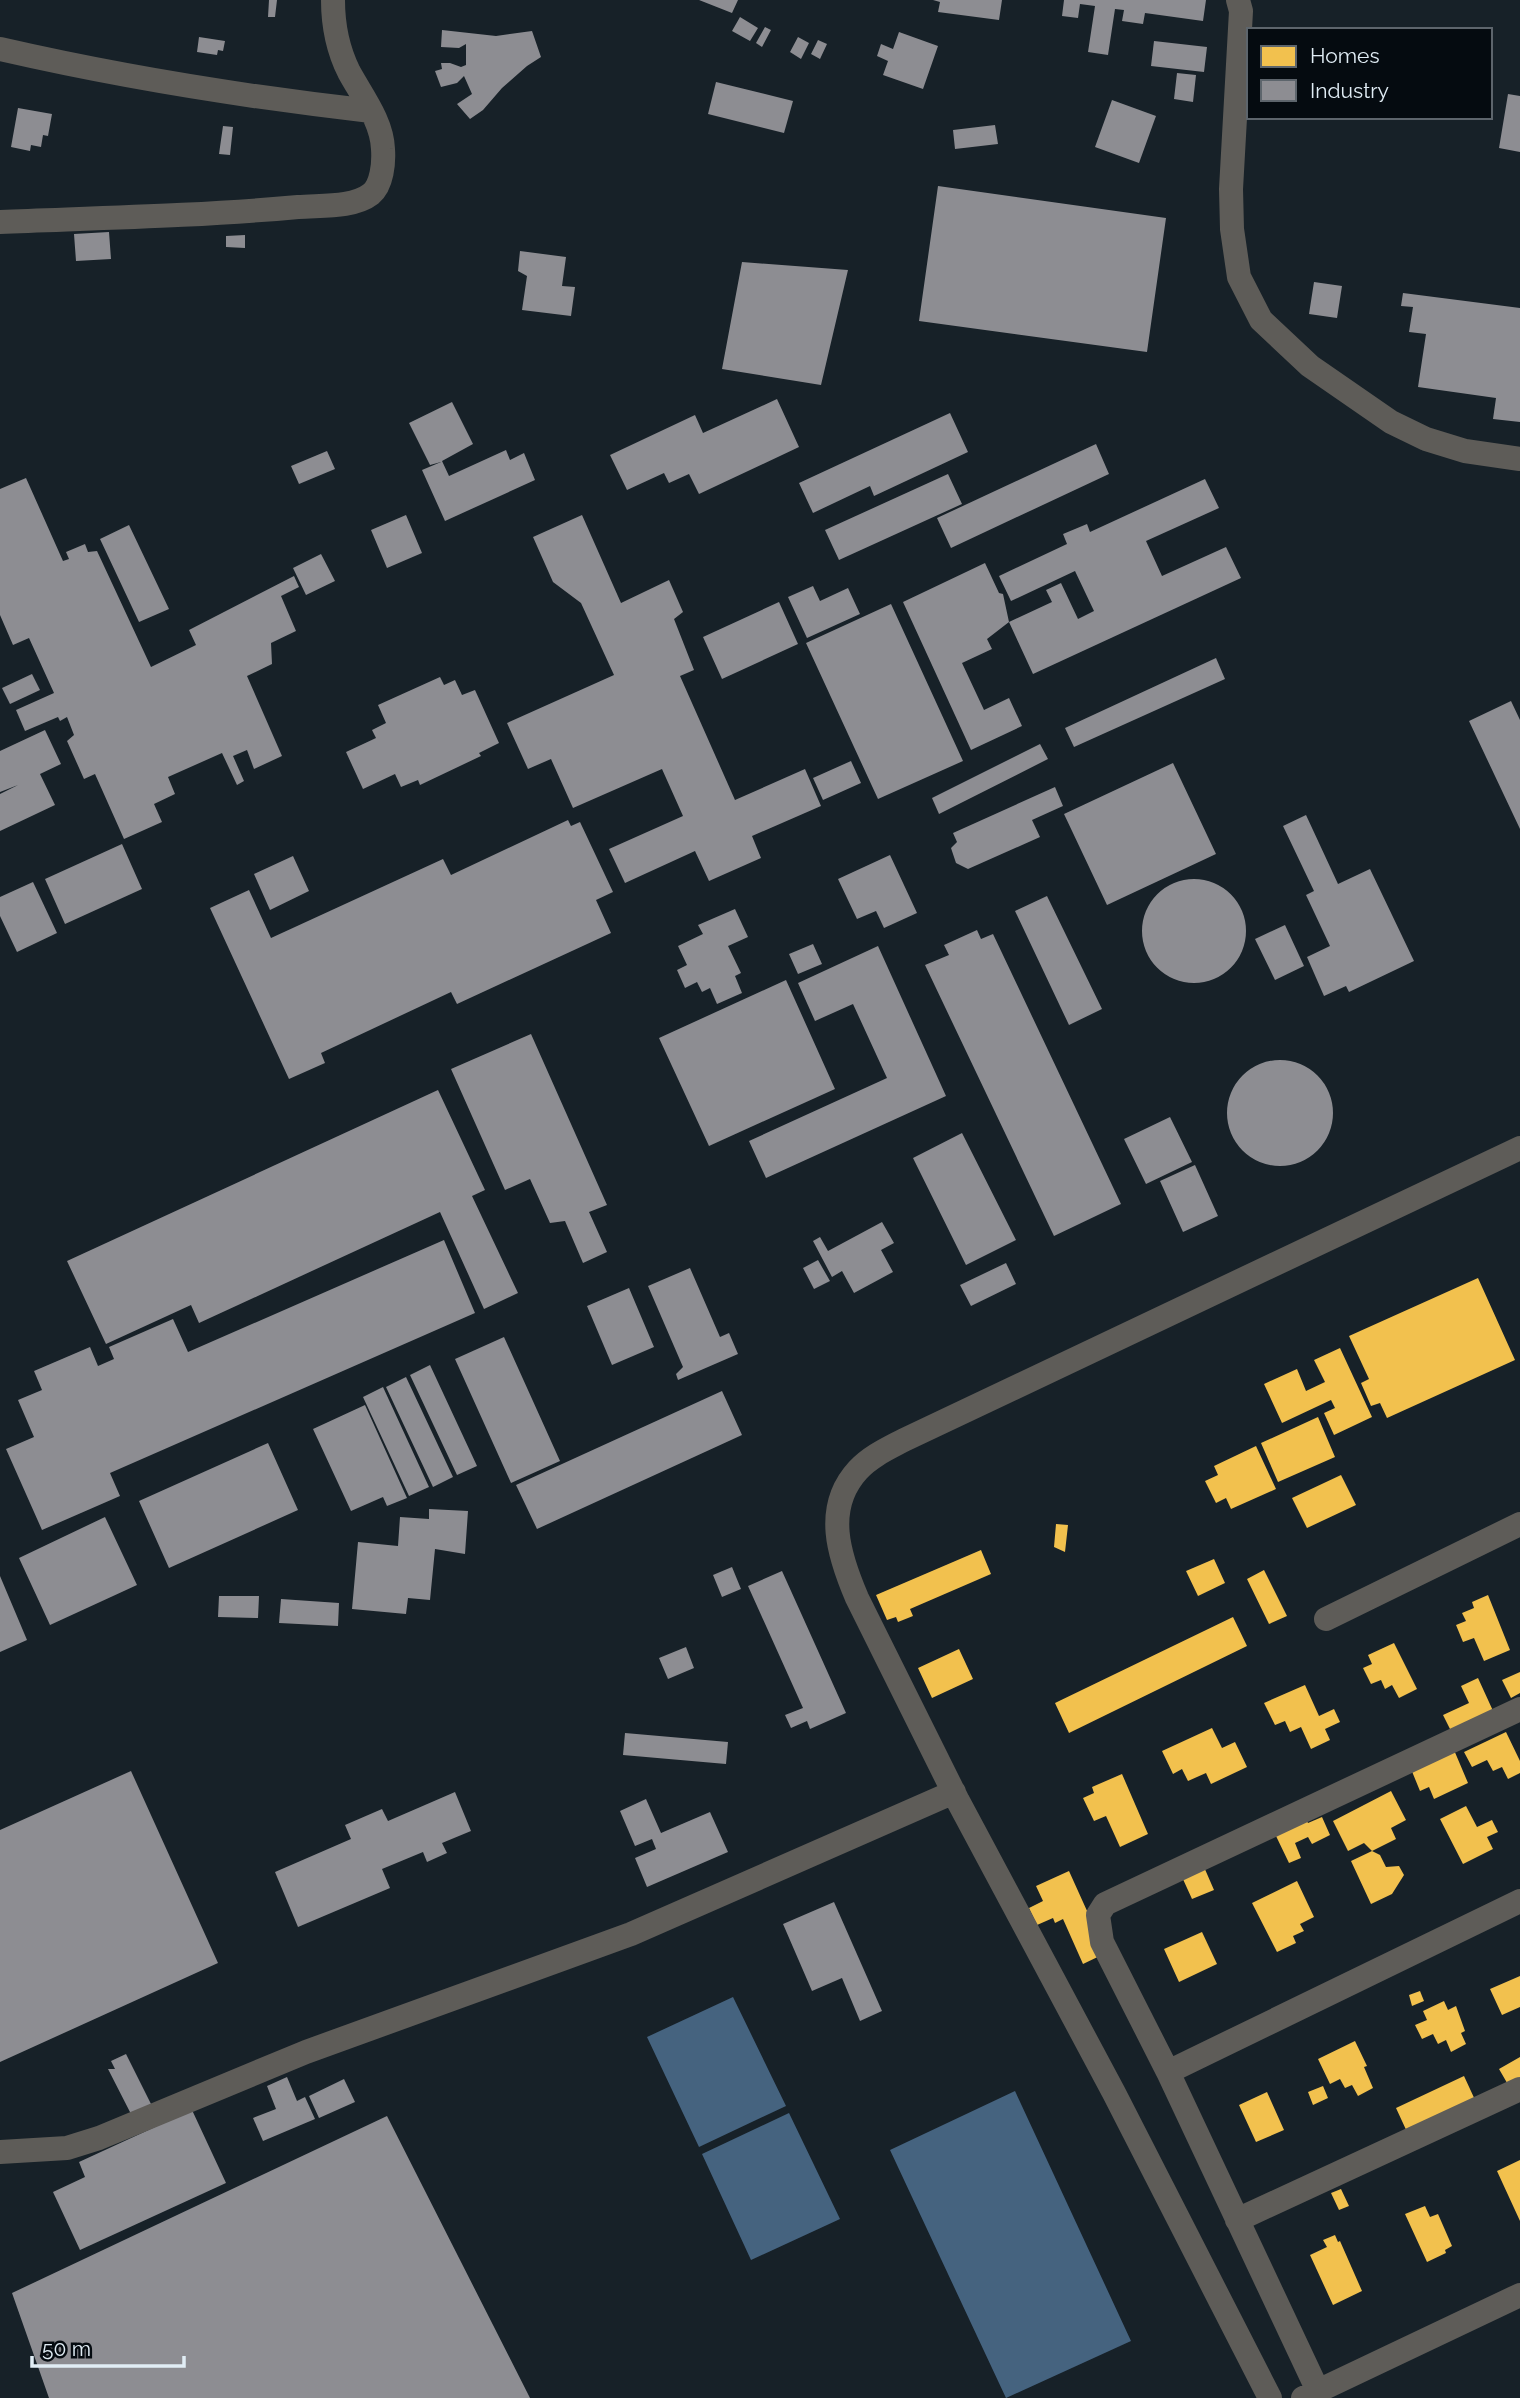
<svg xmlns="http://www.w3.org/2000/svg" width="1520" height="2398" font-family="Raleway,sans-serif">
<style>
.water{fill:#45637f}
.homes{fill:#f2c14e}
.industry{fill:#8d8d92}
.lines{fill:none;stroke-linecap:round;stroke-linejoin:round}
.minor{stroke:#5e5c58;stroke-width:24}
</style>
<rect width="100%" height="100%" fill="#172128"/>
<path class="water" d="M733 1997 786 2106 699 2147 647 2037Z
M1015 2091 1131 2341 1006 2398 890 2150Z
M789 2113 840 2219 751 2260 702 2154Z"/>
<path class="homes" d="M1478 1278 1515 1360 1387 1418 1380 1403 1371 1406 1361 1383 1369 1379 1349 1336Z
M1340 1348 1372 1417 1334 1435 1324 1413 1335 1408 1331 1400 1282 1423 1264 1384 1297 1369 1306 1391 1325 1382 1314 1360Z
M1318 1417 1335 1457 1278 1482 1261 1443Z
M1256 1446 1276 1489 1231 1509 1226 1498 1216 1503 1205 1481 1218 1475 1214 1466Z
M1341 1475 1356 1505 1307 1528 1292 1498Z
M1056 1524 1068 1525 1065 1552 1054 1547Z
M981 1550 991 1574 910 1609 913 1616 898 1622 896 1617 887 1620 876 1595Z
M1214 1559 1225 1583 1198 1596 1186 1571Z
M1264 1570 1287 1616 1269 1624 1247 1579Z
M1488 1595 1510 1650 1484 1661 1474 1638 1463 1642 1456 1625 1466 1621 1462 1613 1474 1608 1472 1602Z
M1233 1617 1247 1646 1069 1733 1055 1703Z
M1394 1643 1417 1689 1399 1698 1392 1685 1385 1689 1381 1680 1371 1684 1363 1668 1372 1664 1368 1655Z
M959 1649 973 1679 932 1698 918 1668Z
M1520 1672V1693L1511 1698 1502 1680Z
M1478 1678 1494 1713 1452 1733 1443 1715 1469 1703 1461 1686Z
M1305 1685 1319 1716 1334 1709 1340 1722 1325 1729 1330 1740 1311 1749 1301 1727 1290 1732 1285 1721 1275 1725 1264 1703Z
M1212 1728 1222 1748 1235 1742 1247 1767 1211 1784 1206 1773 1188 1781 1182 1769 1173 1774 1162 1751Z
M1506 1732 1520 1761V1773L1508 1779 1502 1767 1493 1771 1487 1760 1472 1767 1464 1752Z
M1454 1750 1468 1783 1434 1799 1429 1787 1420 1791 1411 1769Z
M1122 1774 1148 1834 1120 1847 1106 1816 1094 1821 1083 1798 1094 1793 1092 1787Z
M1391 1791 1406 1820 1391 1828 1396 1839 1372 1851 1364 1843 1348 1851 1333 1821Z
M1466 1806 1477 1827 1492 1820 1498 1832 1487 1837 1493 1849 1463 1864 1440 1819Z
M1304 1816 1308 1823 1322 1817 1330 1835 1312 1844 1308 1837 1295 1843 1301 1858 1289 1863 1276 1836Z
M1372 1851 1380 1855 1386 1867 1399 1866 1404 1875 1392 1894 1371 1904 1351 1861Z
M1204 1867 1214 1890 1192 1899 1182 1877Z
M1069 1871 1106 1953 1083 1964 1063 1919 1055 1923 1053 1918 1037 1925 1029 1908 1043 1901 1036 1886Z
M1297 1881 1314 1917 1300 1924 1304 1931 1293 1936 1296 1943 1277 1952 1252 1903Z
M1202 1932 1217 1964 1179 1982 1164 1949Z
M1520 1976V2007L1502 2015 1490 1989Z
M1420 1991 1424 2001 1412 2006 1409 1995Z
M1444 2001 1448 2010 1456 2006 1465 2031 1461 2033 1466 2044 1451 2052 1446 2040 1438 2044 1433 2034 1422 2039 1415 2025 1427 2020 1423 2011Z
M1355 2041 1367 2066 1364 2067 1373 2088 1358 2096 1352 2085 1345 2088 1340 2079 1330 2084 1318 2059Z
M1520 2057V2082L1510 2088 1499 2069Z
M1464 2076 1476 2102 1408 2134 1396 2108Z
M1323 2086 1328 2098 1313 2105 1308 2092Z
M1267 2092 1284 2130 1256 2142 1239 2105Z
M1520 2160V2221L1497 2171Z
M1341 2189 1349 2206 1339 2210 1331 2193Z
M1425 2206 1430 2217 1438 2214 1452 2246 1445 2250 1446 2253 1427 2262 1405 2214Z
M1335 2235 1338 2242 1340 2241 1362 2291 1333 2305 1310 2255 1327 2247 1323 2240Z"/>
<path class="industry" d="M269 0H277L275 17H268Z
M699 0H738L732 13Z
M933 0H1002L999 20 938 12 940 2Z
M1064 0H1206L1203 21 1145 13 1143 24 1122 21 1124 10 1115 9 1108 55 1088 52 1095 6 1080 4 1078 18 1062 16Z
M740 17 758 28 750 41 732 31Z
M765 27 771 30 762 47 756 43Z
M442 30 496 36 532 31 541 57 527 66 502 88 483 110 470 119 457 104 472 94 464 76 457 83 441 87 435 71 442 69 441 63H450L461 67 466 65V44L459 48 441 47Z
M899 32 938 46 923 89 883 75 888 61 877 56 881 44 893 49Z
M199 37 225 41 223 51 218 50 217 55 197 52Z
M798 37 809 43 801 59 790 52Z
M818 40 827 44 820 59 811 54Z
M1154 41 1207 47 1204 72 1151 66Z
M1177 73 1196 75 1193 102 1174 99Z
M716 82 793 101 784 133 708 114Z
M1508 94 1520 96V152L1499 148Z
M1112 100 1156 116 1139 163 1095 147Z
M18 108 52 114 48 136 43 135 41 147 31 145 30 151 11 147Z
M995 125 998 144 955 149 953 130Z
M223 126 233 127 230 155 219 154Z
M938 186 1166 218 1147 352 919 321Z
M109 232 111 259 76 261 74 234Z
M245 235V248L226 247V236Z
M520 251 566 257 562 286 575 287 571 316 522 310 527 276 518 271Z
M742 262 848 270 821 385 722 369Z
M1314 282 1342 286 1337 318 1309 314Z
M1403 293 1520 308V422L1493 419 1496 398 1418 387 1426 334 1409 332 1413 307 1401 306Z
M777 399 799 447 699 494 689 474 669 483 664 473 627 490 610 455 695 415 703 433Z
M452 402 473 444 442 461 449 476 506 450 510 460 524 453 535 480 445 521 422 470 441 462 430 465 409 423Z
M950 413 968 452 874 496 870 486 813 513 799 483Z
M1096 444 1109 474 951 548 937 518Z
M327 451 335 469 299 484 291 466Z
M948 474 962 504 839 560 825 530Z
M26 478 63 561 69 559 66 552 85 544 88 552 97 551 151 667 196 645 189 630 294 576 299 587 281 596 296 631 271 643 272 664 247 676 282 756 254 769 247 750 233 756 244 781 237 785 222 753 168 777 175 794 154 804 162 822 124 839 95 774 84 779 67 741 74 735 67 717 60 721 58 717 25 731 16 710 54 693 29 638 13 645 0 615V489Z
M1205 479 1219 508 1146 541 1162 576 1226 547 1241 578 1033 674 1009 622 1052 602 1046 590 1061 583 1078 619 1094 611 1075 571 1011 601 999 576 1067 544 1063 534 1087 524 1090 532Z
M406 515 422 553 387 568 371 530Z
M582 515 621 603 669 580 683 612 674 619 694 670 680 676 735 800 805 769 821 806 752 836 761 858 709 881 695 851 625 883 609 849 683 816 662 769 573 808 551 759 528 769 507 723 614 675 581 603 553 582 533 537Z
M129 525 169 609 139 622 100 539Z
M321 554 335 581 306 595 293 568Z
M985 563 999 593 1003 594 1009 622 987 639 992 649 962 663 984 710 1009 698 1022 726 971 750 903 602Z
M813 586 820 601 848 588 860 614 807 638 788 597Z
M779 602 798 644 722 679 703 637Z
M891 604 963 761 878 799 806 643Z
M1216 658 1225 679 1074 747 1065 728Z
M32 674 40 690 10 704 2 688Z
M440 677 444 685 455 680 462 695 475 690 499 743 479 753 481 756 420 785 418 780 401 787 395 774 363 789 346 752 376 738 372 730 386 723 378 705Z
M1511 701 1520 720V829L1469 721Z
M45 730 61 764 40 774 55 805 0 831V794L18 785 0 792V751Z
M1040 744 1048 759 939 814 932 798Z
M851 761 861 783 823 800 813 778Z
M1173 763 1216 854 1107 905 1064 814Z
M1055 787 1063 806 1032 820 1040 837 968 869 956 863 951 848 957 842 953 833Z
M1306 815 1338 884 1370 869 1414 961 1349 992 1346 986 1324 996 1307 957 1330 946 1306 895 1314 891 1283 826Z
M568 820 571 826 580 822 613 892 596 900 611 933 457 1004 451 992 321 1053 325 1063 289 1079 210 908 249 890 271 938 443 859 451 875Z
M122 844 142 889 65 924 45 879Z
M890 855 917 913 884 928 876 911 857 919 838 879Z
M293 856 309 891 270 910 254 874Z
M1142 931a52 52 0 1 1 104 0a52 52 0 1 1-104 0Z
M33 882 57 933 17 952 0 916V897Z
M1047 896 1102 1009 1069 1025 1015 911Z
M735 909 748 937 728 946 741 973 735 976 742 993 717 1004 710 988 702 992 697 982 685 988 677 970 687 965 678 946 703 934 698 925Z
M1285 925 1304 966 1275 980 1255 939Z
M977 930 981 939 993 934 1121 1204 1054 1236 925 965 949 955 944 945Z
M813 944 822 964 798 974 789 954Z
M878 946 946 1096 766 1178 749 1141 887 1078 853 1004 815 1021 798 983Z
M786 980 835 1089 709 1146 659 1038Z
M531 1034 607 1205 589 1212 607 1252 583 1263 565 1221 550 1223 530 1179 505 1190 451 1069Z
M1227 1113a53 53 0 1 1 106 0a53 53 0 1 1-106 0Z
M438 1090 485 1190 472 1196 518 1293 484 1309 440 1212 199 1323 191 1305 106 1344 67 1261Z
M1170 1117 1192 1162 1146 1184 1124 1139Z
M962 1133 1016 1240 966 1265 913 1158Z
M1195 1165 1218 1216 1183 1232 1160 1181Z
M882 1222 894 1243 881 1250 893 1272 854 1293 842 1271 832 1277 813 1241 820 1237 828 1251Z
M444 1240 475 1313 110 1473 120 1496 42 1530 6 1449 34 1437 18 1400 42 1390 34 1371 90 1347 98 1366 114 1359 109 1347 173 1319 188 1352Z
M818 1260 830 1281 814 1289 803 1268Z
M1006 1263 1016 1284 971 1306 960 1285Z
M690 1268 720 1337 729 1333 738 1354 678 1380 676 1374 683 1367 648 1286Z
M629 1288 654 1347 612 1365 587 1306Z
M504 1337 560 1461 511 1483 455 1359Z
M430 1365 477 1466 457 1475 410 1375Z
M406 1377 453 1477 433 1487 386 1387Z
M383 1387 429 1487 409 1496 363 1397Z
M722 1391 742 1435 537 1529 516 1485Z
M365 1405 407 1498 387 1506 383 1497 351 1511 313 1429Z
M268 1443 298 1510 169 1568 139 1501Z
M429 1509 468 1511 465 1554 435 1549 430 1600 408 1598 406 1614 352 1609 358 1542 398 1546 400 1517 429 1519Z
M105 1517 137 1585 50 1625 19 1558Z
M732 1567 741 1589 722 1597 713 1575Z
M782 1571 846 1713 810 1729 807 1721 791 1728 785 1715 803 1708 748 1586Z
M0 1576 27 1640 0 1652Z
M219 1596H259L258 1618 218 1617Z
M281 1599 339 1603 338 1626 279 1623Z
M686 1647 694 1668 668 1679 659 1658Z
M625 1733 728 1742 726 1764 623 1755Z
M131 1771 218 1963 0 2062V1830Z
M455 1792 471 1831 442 1843 447 1853 427 1862 423 1852 382 1869 390 1888 298 1927 275 1872 351 1839 345 1825 382 1809 388 1821Z
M646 1799 661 1833 710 1812 728 1852 647 1887 635 1858 656 1849 652 1839 635 1846 620 1811Z
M834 1902 882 2011 860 2021 842 1978 812 1991 783 1924Z
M126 2054 151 2104 131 2114 108 2069H115L111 2061Z
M287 2077 297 2101 305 2097 315 2119 263 2141 253 2118 276 2109 267 2086Z
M344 2079 355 2102 319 2118 309 2096Z
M192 2110 226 2183 80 2250 53 2192 85 2177 79 2162Z
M387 2116 530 2398H49L12 2293Z"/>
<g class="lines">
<path class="minor" d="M1238 0 1241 11 1231 189 1232 229 1239 277 1261 320 1310 366 1391 422 1426 439 1465 451 1520 459
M0 49C122 77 247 97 371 111
M0 222C99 218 199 216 298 207 320 205 353 208 371 194 382 185 384 163 383 149 382 121 362 96 349 72 337 48 333 26 333 0
M1326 1619 1520 1524
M1168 2072 1520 1901
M0 2152 67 2148 99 2138 306 2052 631 1934 954 1792
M1237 2220 1520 2089
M1318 2391 1168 2072 1102 1942 1098 1915 1105 1904 1520 1709
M1270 2398 1114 2093 958 1801 857 1598C839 1556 823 1508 858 1470 871 1456 889 1448 904 1440L1520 1148
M1303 2398 1520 2295"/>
</g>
<rect x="1247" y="28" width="245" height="91" fill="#050b10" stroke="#5d656c" stroke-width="2"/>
<rect x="1261" y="46" width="35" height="21" fill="#f2c14e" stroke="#5d656c" stroke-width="2"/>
<text x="1310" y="63" font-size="21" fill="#e1edf5">Homes</text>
<rect x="1261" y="80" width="35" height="21" fill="#8d8d92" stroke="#5d656c" stroke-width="2"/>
<text x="1310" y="98" font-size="21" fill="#e1edf5">Industry</text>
<path d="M32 2356v10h152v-10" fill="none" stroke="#e1edf5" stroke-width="3.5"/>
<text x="42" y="2356" font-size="21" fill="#e1edf5" stroke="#050b10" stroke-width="5" paint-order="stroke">50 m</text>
</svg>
